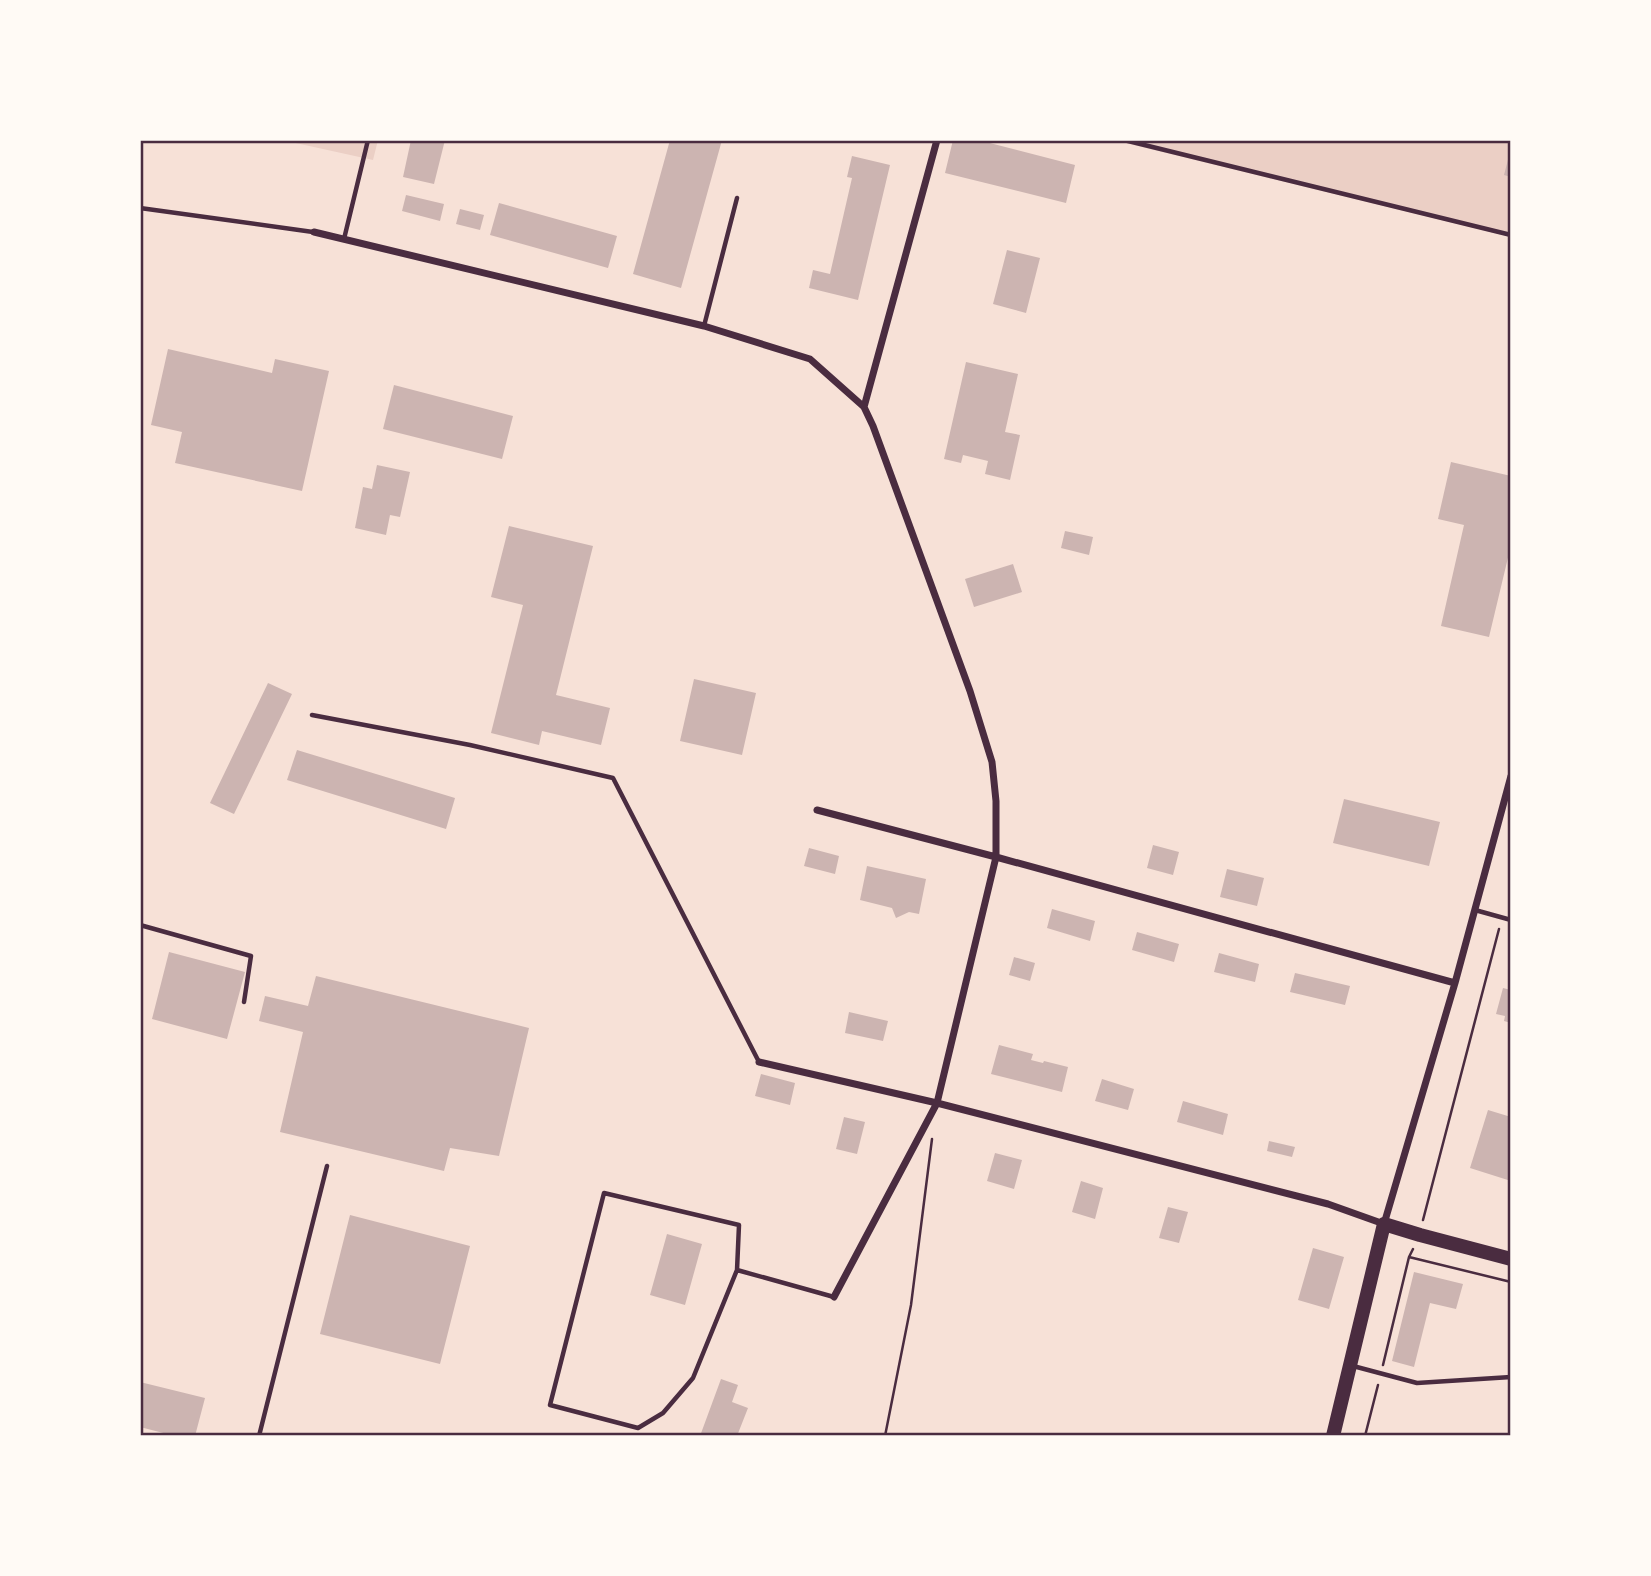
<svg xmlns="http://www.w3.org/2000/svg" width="1651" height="1576" font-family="Barlow,sans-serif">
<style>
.green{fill:#ebcfc5}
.building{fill:#ccb4b1}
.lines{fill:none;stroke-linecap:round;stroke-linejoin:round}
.path{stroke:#4a2c40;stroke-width:2.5}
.service{stroke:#4a2c40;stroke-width:4.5}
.minor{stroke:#4a2c40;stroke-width:7}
.secondary{stroke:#4a2c40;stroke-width:14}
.neatline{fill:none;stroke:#4a2c40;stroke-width:2.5}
</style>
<rect width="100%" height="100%" fill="#f7e1d7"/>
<path class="green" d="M282 140H378L373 160Z
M1113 140H1511V237Z"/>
<path class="building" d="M411 140H445L434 184 403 177Z
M670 140H722L681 288 633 274Z
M953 140H978L1075 165 1066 203 945 173Z
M1510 152H1511V177L1504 175Z
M852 156 890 165 858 300 809 288 813 270 830 274 852 178 847 177Z
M406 195 444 204 440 221 402 211Z
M499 203 617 236 608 268 490 235Z
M460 209 484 215 480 230 456 224Z
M1007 250 1040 258 1026 313 993 304Z
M168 349 272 373 275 359 329 371 302 491 175 463 182 432 151 425Z
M966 362 1018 374 1005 432 1020 435 1010 480 985 474 988 461 963 455 961 463 944 459Z
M394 385 513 416 502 459 383 429Z
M1451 462 1511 476V545L1489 637 1441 626 1464 525 1438 519Z
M377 465 410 472 400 517 390 515 386 535 355 528 363 487 372 489Z
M509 526 593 546 556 695 610 708 601 745 542 731 539 745 491 733 523 605 491 597Z
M1065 531 1093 537 1089 555 1061 548Z
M1013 564 1022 592 974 607 965 579Z
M694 679 756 693 742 755 680 741Z
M268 683 292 694 234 814 210 803Z
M297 750 455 798 446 829 287 780Z
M1344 799 1440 822 1429 866 1333 843Z
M1153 845 1179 852 1173 875 1147 868Z
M809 848 839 856 835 874 804 866Z
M867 866 926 879 919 914 909 912 896 918 892 908 860 900Z
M1227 869 1264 878 1257 906 1220 897Z
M1052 909 1095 921 1090 941 1047 928Z
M1137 932 1179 944 1174 962 1132 950Z
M169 952 245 972 227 1039 152 1019Z
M1219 953 1259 964 1255 982 1214 972Z
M1014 957 1035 963 1030 981 1009 975Z
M1295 973 1350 986 1345 1005 1290 992Z
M316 976 529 1028 499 1156 450 1148 444 1171 280 1132 303 1032 259 1021 265 996 308 1006Z
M1503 988 1511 990V1023L1504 1021 1505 1016 1496 1014Z
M849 1012 888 1021 883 1041 845 1033Z
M999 1045 1033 1054 1031 1060 1043 1063 1044 1061 1068 1067 1062 1092 991 1074Z
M761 1074 795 1083 790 1105 755 1096Z
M1102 1079 1134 1089 1128 1110 1095 1101Z
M1183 1101 1228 1114 1223 1135 1177 1122Z
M1488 1110 1511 1117V1181L1470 1168Z
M844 1117 865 1122 857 1154 836 1149Z
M1269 1141 1295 1147 1292 1157 1267 1151Z
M995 1153 1022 1160 1014 1189 987 1181Z
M1081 1181 1103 1188 1095 1219 1072 1212Z
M1168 1207 1188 1212 1179 1243 1159 1238Z
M350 1215 470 1246 440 1364 320 1334Z
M667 1234 702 1244 685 1305 650 1295Z
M1313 1248 1344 1257 1329 1309 1298 1300Z
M1414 1272 1463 1284 1456 1309 1430 1303 1414 1367 1392 1361Z
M721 1379 738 1385 732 1402 748 1408 737 1436H700Z
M140 1382 205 1398 195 1436H175L140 1427Z"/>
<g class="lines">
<path class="path" d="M1423 1220 1499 929
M1409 1257 1511 1282
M1383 1365 1409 1257 1413 1249
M885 1436 911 1305 932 1139
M1365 1436 1378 1385"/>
<path class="service" d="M1124 140 1511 235
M140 208 313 232
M344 239 368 140
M704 326 737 198
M312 715 470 745 613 778 759 1062
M1475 910 1511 920
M140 925 251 956 244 1002
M737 1270 739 1225 604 1193 550 1405 638 1428 663 1413 693 1378 737 1270 834 1297
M1353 1366 1417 1383 1511 1377
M259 1436 327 1166"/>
<path class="minor" d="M314 232 704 326 810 359 864 407 873 426 970 691 992 762 996 801V857L937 1103 834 1297
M864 407 937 140
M817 810 996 857 1455 983
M759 1062 937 1103 1328 1204 1384 1224 1455 983 1511 776"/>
<path class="secondary" d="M1333 1436 1384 1224 1420 1235 1511 1259"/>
</g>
<rect width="1651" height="1576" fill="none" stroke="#fffaf5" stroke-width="284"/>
<rect x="142" y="142" width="1367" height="1292" class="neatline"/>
</svg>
